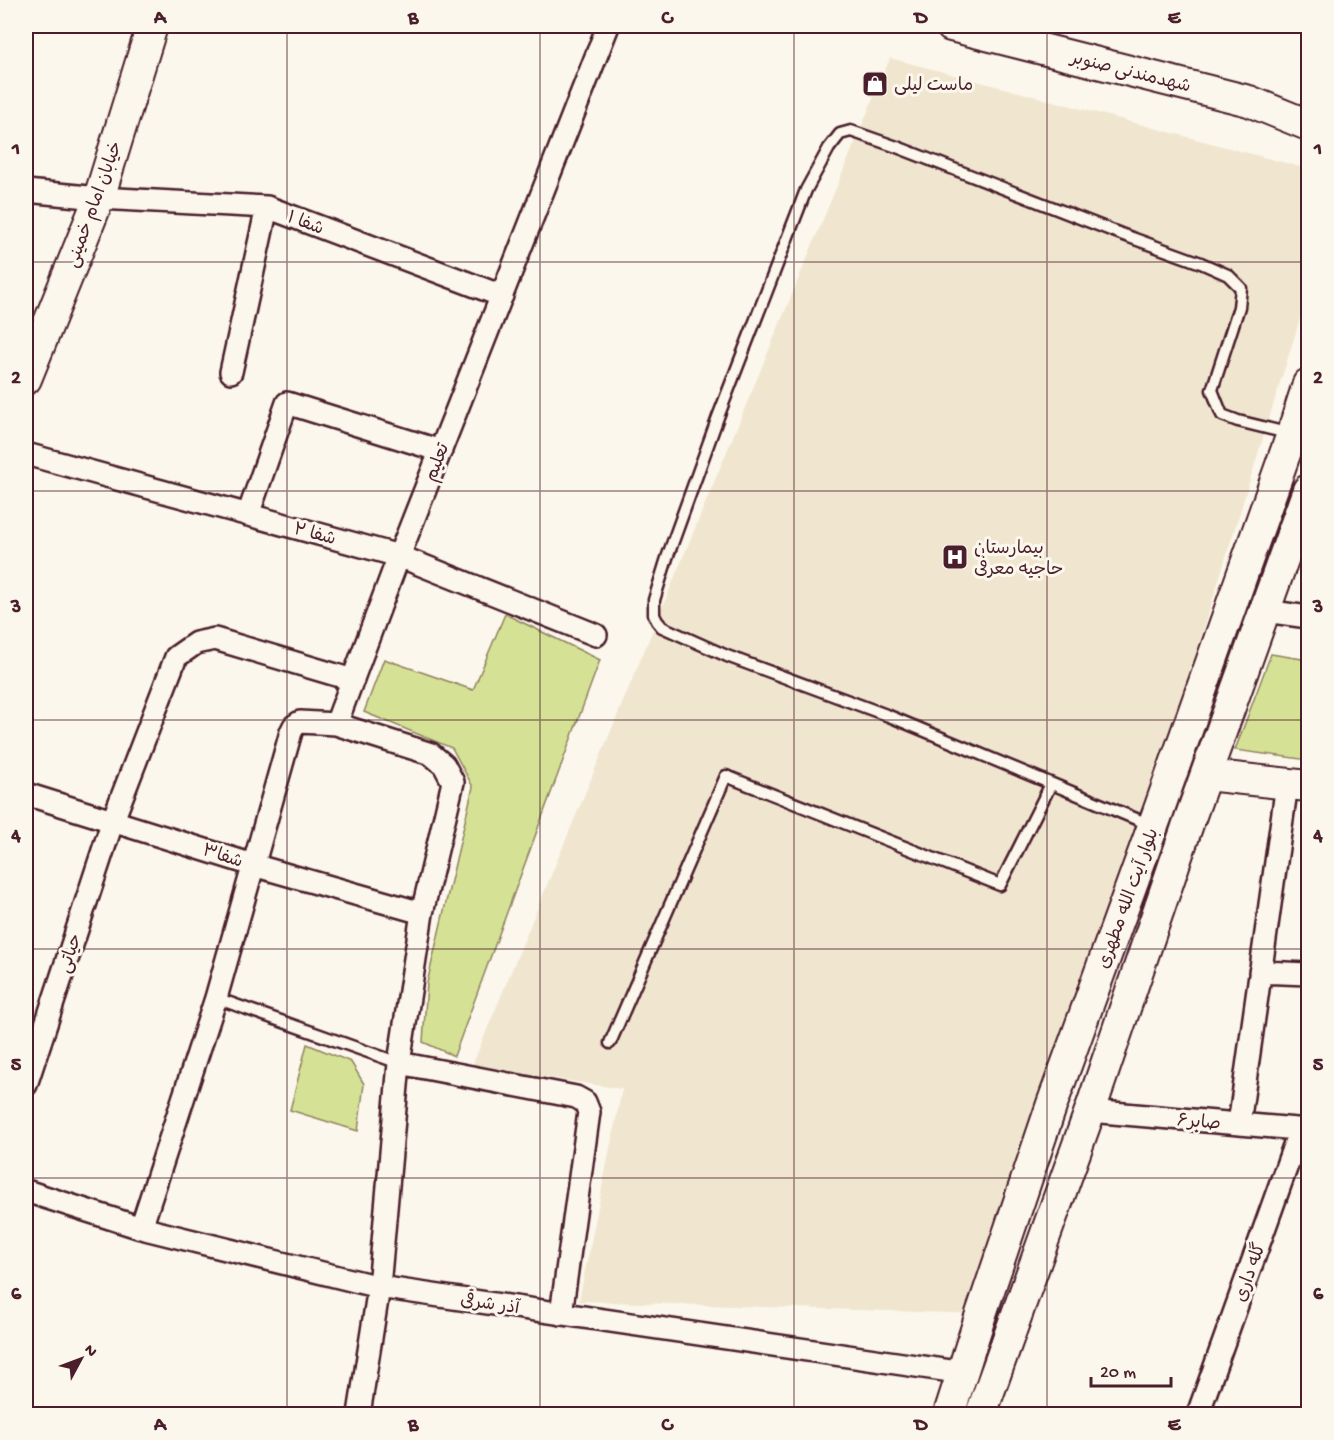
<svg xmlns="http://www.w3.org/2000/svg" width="1334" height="1440" font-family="'Gochi Hand','Playpen Sans Arabic',sans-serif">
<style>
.built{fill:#f0e6cf}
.green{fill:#d5e295;stroke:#908060;stroke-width:1.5}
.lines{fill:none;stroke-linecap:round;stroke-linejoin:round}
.lane-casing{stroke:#4a1f2b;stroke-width:15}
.street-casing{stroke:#4a1f2b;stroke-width:26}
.secondary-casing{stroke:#4a1f2b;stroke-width:34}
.lane{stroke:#fbf7ec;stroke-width:10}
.street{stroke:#fbf7ec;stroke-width:21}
.secondary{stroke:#fbf7ec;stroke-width:30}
.grid{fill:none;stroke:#4a1f2b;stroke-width:1.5;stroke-opacity:0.55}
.labels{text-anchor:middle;stroke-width:6;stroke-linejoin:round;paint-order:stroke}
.street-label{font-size:18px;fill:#4a1f2b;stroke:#fbf7ec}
.poi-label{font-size:18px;fill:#4a1f2b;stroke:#fbf7ec;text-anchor:start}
.neatline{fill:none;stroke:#4a1f2b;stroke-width:2}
.grid-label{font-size:20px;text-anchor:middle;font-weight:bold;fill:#4a1f2b}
</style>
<rect width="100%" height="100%" fill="#fbf7ec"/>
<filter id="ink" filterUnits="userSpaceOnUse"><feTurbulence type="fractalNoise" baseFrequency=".0167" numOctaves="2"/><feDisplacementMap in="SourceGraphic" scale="12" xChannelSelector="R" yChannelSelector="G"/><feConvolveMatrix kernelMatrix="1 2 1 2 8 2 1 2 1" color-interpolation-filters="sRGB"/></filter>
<g filter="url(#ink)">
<path class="built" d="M890 58 1308 169V293L1144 821 981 1314 579 1301 622 1089 472 1066Z"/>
<path class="green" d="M505 614 600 660 454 1056 423 1042 427 983 473 787 452 748 364 712 384 659 473 690Z
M1271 654 1308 660V760L1235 750Z
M307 1044 351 1062 364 1084 358 1131 290 1110Z"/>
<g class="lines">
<g class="lane-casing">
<path id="lane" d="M1153 826 889 716 727 656 662 627 657 621 654 615V600L667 558 718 417 806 190 829 148 840 134 851 131 897 147 1121 234 1201 263 1228 275 1241 288 1239 307 1212 390 1222 415 1238 421 1291 434
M216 998 399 1063
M610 1043 726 776 1000 885 1051 784"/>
</g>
<g class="street-casing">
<path id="street" d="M26 191 99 198 267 207 502 296
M231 372 267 207
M26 454 399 556 596 635
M248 515 287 403 441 451
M1265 611 1308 617
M336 724 431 754 444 765 453 782 422 913 399 1063 379 1287 359 1414
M26 794 253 865 422 913
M1260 972 1308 974
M399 1063 576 1097 585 1102 589 1112 561 1314
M26 1085 113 820 176 657 196 643 215 639 353 680
M1090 1111 1308 1130
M1239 1124 1287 784
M26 1191 141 1228 379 1287 964 1373
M141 1228 216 998 291 732 294 726 300 722 336 724 399 556 608 26
M1198 1414 1300 1129"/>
</g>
<g class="secondary-casing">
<path id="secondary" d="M951 26 1249 101 1308 125
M26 379 99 198 152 26
M1206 775 1308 786
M949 1414 981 1314 1052 1104 1157 815 1292 434 1308 384
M981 1414 1090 1111 1188 824 1308 490"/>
</g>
<use href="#lane" class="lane"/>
<use href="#street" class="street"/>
<use href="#secondary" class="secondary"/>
</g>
</g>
<path class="grid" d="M287 26V1414M540 26V1414M794 26V1414M1047 26V1414M26 262H1308M26 491H1308M26 720H1308M26 949H1308M26 1178H1308"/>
<defs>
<g id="shop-square" transform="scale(1.35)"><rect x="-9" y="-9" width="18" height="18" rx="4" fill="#4a1f2b" stroke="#fbf7ec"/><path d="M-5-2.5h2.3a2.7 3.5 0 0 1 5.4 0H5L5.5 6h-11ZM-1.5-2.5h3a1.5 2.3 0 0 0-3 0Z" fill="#fff"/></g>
<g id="hospital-square" transform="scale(1.35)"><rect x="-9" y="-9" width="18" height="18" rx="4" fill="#4a1f2b" stroke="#fbf7ec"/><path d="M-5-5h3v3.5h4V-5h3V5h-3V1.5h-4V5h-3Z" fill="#fff"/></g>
</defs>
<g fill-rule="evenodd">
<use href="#shop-square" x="875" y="84"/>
<use href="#hospital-square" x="955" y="557"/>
</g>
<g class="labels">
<g class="street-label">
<text transform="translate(1131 71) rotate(14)" y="6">شهدمندنی صنوبر</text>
<text transform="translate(93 204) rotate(-70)" y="6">خیابان امام خمینی</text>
<text transform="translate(306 222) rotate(21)" y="6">شفا ۱</text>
<text transform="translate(436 462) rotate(-69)" y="6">تعلیم</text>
<text transform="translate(315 533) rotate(15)" y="6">شفا ۲</text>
<text transform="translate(223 855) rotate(18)" y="6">شفا۳</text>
<text transform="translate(1127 898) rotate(-70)" y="6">بلوار آیت الله مطهری</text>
<text transform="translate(69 953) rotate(-72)" y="6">حیاتی</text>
<text transform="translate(1199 1121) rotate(5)" y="6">صابر۶</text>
<text transform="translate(1249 1272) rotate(-70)" y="6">گله داری</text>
<text transform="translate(490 1303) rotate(8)" y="6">آذر شرقی</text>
</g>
<g class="poi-label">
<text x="894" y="90">ماست لیلی</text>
<text x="974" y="553">بیمارستان<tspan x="974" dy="21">حاجیه معرفی</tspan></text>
</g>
</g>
<rect width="1334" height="1440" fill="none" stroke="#fbf7ec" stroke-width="66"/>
<g transform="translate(81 1359) rotate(49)" stroke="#fbf7ec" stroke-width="4.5" paint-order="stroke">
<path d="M0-4.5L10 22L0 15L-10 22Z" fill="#4a1f2b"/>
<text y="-9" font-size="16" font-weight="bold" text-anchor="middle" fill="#4a1f2b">N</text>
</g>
<path d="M1091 1377v9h80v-9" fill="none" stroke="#4a1f2b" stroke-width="3"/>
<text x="1100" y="1377" font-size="18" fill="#4a1f2b" stroke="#fbf7ec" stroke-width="4.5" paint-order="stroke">20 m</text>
<rect x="33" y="33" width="1268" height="1374" class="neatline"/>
<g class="grid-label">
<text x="160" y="23">A</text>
<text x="413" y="23">B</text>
<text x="667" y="23">C</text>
<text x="921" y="23">D</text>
<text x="1174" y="23">E</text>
<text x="16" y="154">1</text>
<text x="1318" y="154">1</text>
<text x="16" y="383">2</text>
<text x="1318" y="383">2</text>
<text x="16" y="612">3</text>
<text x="1318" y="612">3</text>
<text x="16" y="841">4</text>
<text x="1318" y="841">4</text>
<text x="16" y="1070">5</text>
<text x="1318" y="1070">5</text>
<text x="16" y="1299">6</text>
<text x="1318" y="1299">6</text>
<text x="160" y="1430">A</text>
<text x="413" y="1430">B</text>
<text x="667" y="1430">C</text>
<text x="921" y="1430">D</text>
<text x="1174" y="1430">E</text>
</g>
</svg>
